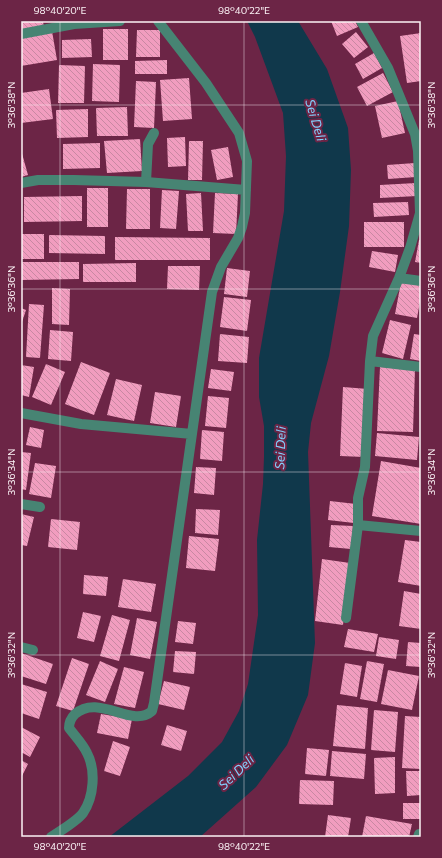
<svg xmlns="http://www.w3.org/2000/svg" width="442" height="858" font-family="Commissioner,sans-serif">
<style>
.water{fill:#10384b}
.building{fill:url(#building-back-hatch)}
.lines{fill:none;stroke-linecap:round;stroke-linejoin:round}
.service{stroke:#478473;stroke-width:10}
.minor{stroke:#478473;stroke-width:10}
.ticks{fill:none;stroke:#fbf2f5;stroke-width:1;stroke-opacity:0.45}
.labels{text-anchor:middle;stroke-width:4;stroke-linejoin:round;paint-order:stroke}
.water-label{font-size:13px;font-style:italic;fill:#83d1fd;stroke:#6c2546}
.neatline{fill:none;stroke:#fbf2f5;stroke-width:1.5}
.ticks-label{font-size:10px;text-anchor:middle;fill:#fbf2f5}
</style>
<defs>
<pattern id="building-back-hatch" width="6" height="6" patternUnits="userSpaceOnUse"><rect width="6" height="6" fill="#f19dbf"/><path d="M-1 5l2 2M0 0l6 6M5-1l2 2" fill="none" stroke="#c888a2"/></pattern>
</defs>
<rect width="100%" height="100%" fill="#6c2546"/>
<path class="water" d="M247 21H298L327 69 348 128 351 170 349 226 340 292 329 356 311 423 308 452 315 643 308 695 287 745 256 787 200 837H109L188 776 222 742 239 711 248 684 258 615 257 540 263 484 264 457V426L259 397V358L284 211 286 156 283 113 255 37Z"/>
<path class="building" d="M21 21H43L44 28 21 31Z
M331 21H355L358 27 337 36Z
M103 29H128V60H103Z
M137 30H160V57H136Z
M52 31 57 60 21 66V37Z
M356 32 368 47 354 58 342 44Z
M421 33V81L407 83 400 36Z
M91 39 92 57 62 58V40Z
M374 53 382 68 363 79 355 64Z
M167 60V74H135V61Z
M93 64 120 65 119 102 92 101Z
M59 65 85 66 84 103H58Z
M383 73 393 92 367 106 357 87Z
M189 78 192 119 163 121 160 80Z
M136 81 156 82 154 128 134 127Z
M49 89 53 119 21 123V93Z
M398 101 405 133 382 138 375 106Z
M127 107 128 136H97L96 108Z
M88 109V137L57 138 56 110Z
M185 137 186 166 168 167 167 138Z
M140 139 142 171 107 173 104 141Z
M189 141H203L202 180H188Z
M100 143V168L63 169V144Z
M228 147 233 177 217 180 211 150Z
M21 150 28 175 21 177Z
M415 163 416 177 388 179 387 165Z
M416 183 417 196 380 198V185Z
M87 188H108V227H87Z
M127 189H150V229H126Z
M162 190 179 191 176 229 160 228Z
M201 193 203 231H188L186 194Z
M215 193 238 194 236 234 213 233Z
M82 196V221L24 222V197Z
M408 202 409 215 374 217 373 203Z
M364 222H404V247H364Z
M21 234H44V259H21Z
M49 235 105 236V254L49 253Z
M115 237 210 238V260H115Z
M419 240H421V263L415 262Z
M372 251 398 255 395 272 369 267Z
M21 262H79V279L21 280Z
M136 263V282H83V264Z
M168 266H200L199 290 167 289Z
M227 268 250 271 247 297 224 294Z
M401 282 421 285V296L417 318 395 314Z
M52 288 70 289 69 325 52 324Z
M224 297 251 300 247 331 220 327Z
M29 304 44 305 40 358 26 357Z
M21 308 26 310 21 325Z
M390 320 411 325 403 359 382 353Z
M50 330 73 332 71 361 48 359Z
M220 334 249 337 247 363 218 361Z
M414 334 421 335V361L410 359Z
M81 362 110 373 94 415 65 404Z
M46 364 65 372 51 405 32 397Z
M21 365 34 367 29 397 21 395Z
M380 367 415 369 413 432 377 431Z
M211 369 234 372 231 391 208 388Z
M116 379 142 385 134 421 107 415Z
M420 379H421V427H420Z
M343 387 368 389 364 457 340 456Z
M155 392 181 396 176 427 150 423Z
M208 396 229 398 226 428 205 426Z
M30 427 44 430 41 448 26 445Z
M202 430 224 432 222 461 200 459Z
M377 433 419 437 417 460 375 456Z
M21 452 31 453 26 490 21 489Z
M381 461 421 468V524L372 516Z
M35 463 56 466 51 498 29 494Z
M196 467 216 468 214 495 194 493Z
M330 501 356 504 354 523 328 520Z
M196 509 220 510 218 535 195 533Z
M21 514 34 517 27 546 21 545Z
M51 519 80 522 77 550 48 547Z
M331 525 353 526 351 549 329 547Z
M189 536 219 539 215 571 186 568Z
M405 540 421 542V586L398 582Z
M322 559 350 563 343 625 315 621Z
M84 575 108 577 106 596 83 594Z
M123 579 156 584 151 612 118 607Z
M404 591 421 594V629L399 626Z
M83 612 101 616 94 642 77 638Z
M112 615 130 620 119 661 100 656Z
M137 618 157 622 150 659 130 655Z
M178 621 196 623 193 644 175 642Z
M348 629 378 634 374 652 344 647Z
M379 637 399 640 396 659 376 656Z
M408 642 421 643V667L406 666Z
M175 651 196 652 194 674 173 672Z
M21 653 53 664 46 684 21 676Z
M72 658 89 664 73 711 56 706Z
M100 661 118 669 105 702 86 695Z
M367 661 384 664 377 702 360 699Z
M345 663 362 666 357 697 340 694Z
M124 667 144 672 135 708 114 704Z
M388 670 419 676 412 710 381 704Z
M164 681 190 687 184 710 158 704Z
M21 684 47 692 39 719 21 713Z
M337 705 368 708 365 749 333 746Z
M374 710 398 712 395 752 371 750Z
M101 714 132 719 128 739 97 733Z
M405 716 421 717V769L402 768Z
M167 725 187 731 181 751 161 745Z
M21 727 40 737 30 757 21 752Z
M113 741 130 747 120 776 104 771Z
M307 748 329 750 326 776 305 774Z
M332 751 366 754 364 779 330 776Z
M395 757V793L375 794 374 758Z
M21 760 28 764 21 778Z
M406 771H421V795L407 796Z
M300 780 334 781 333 805 299 804Z
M403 803H421V819H403Z
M328 815 351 818 348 837H325Z
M366 816 412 824 409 837H362Z"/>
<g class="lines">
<path class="service" d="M146 182 148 144 154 133"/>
<path class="minor" d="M21 34 74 24 120 21
M21 183 38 180H74L146 182 246 190
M399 278 421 281
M370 361 421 367
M21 413 81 424 192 434
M21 504 40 507
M358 525 421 531
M346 618 358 525V498L365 467 370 361 373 336 399 278 410 248 420 213 418 151 415 134 388 68 361 21
M21 647 33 650
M51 837C59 832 78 820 83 813 94 797 96 770 87 753 83 744 75 736 69 728 69 722 71 718 75 714 99 693 132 729 152 711L154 703 212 292 221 267 238 238 242 227 245 213 247 161 239 133 206 83 158 21
M418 837 419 834"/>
</g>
<path class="ticks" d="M60 21V837M244 21V837M21 105H421M21 289H421M21 472H421M21 655H421"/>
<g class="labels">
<g class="water-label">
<text transform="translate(316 120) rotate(73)" y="5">Sei Deli</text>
<text transform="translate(280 448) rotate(-88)" y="5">Sei Deli</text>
<text transform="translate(236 772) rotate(-44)" y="5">Sei Deli</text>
</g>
</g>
<rect width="442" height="858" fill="none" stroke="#6c2546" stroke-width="44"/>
<rect x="22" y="22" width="398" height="814" class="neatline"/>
<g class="ticks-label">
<text x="60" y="14">98°40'20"E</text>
<text x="244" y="14">98°40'22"E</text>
<text transform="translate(11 105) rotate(-90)" y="4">3°36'38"N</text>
<text transform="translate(431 105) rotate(-90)" y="4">3°36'38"N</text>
<text transform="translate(11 289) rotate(-90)" y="4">3°36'36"N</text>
<text transform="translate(431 289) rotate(-90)" y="4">3°36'36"N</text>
<text transform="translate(11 472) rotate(-90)" y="4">3°36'34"N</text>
<text transform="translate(431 472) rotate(-90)" y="4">3°36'34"N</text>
<text transform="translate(11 655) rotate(-90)" y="4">3°36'32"N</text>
<text transform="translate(431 655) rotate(-90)" y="4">3°36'32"N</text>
<text x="60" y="850">98°40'20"E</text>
<text x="244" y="850">98°40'22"E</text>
</g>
</svg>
